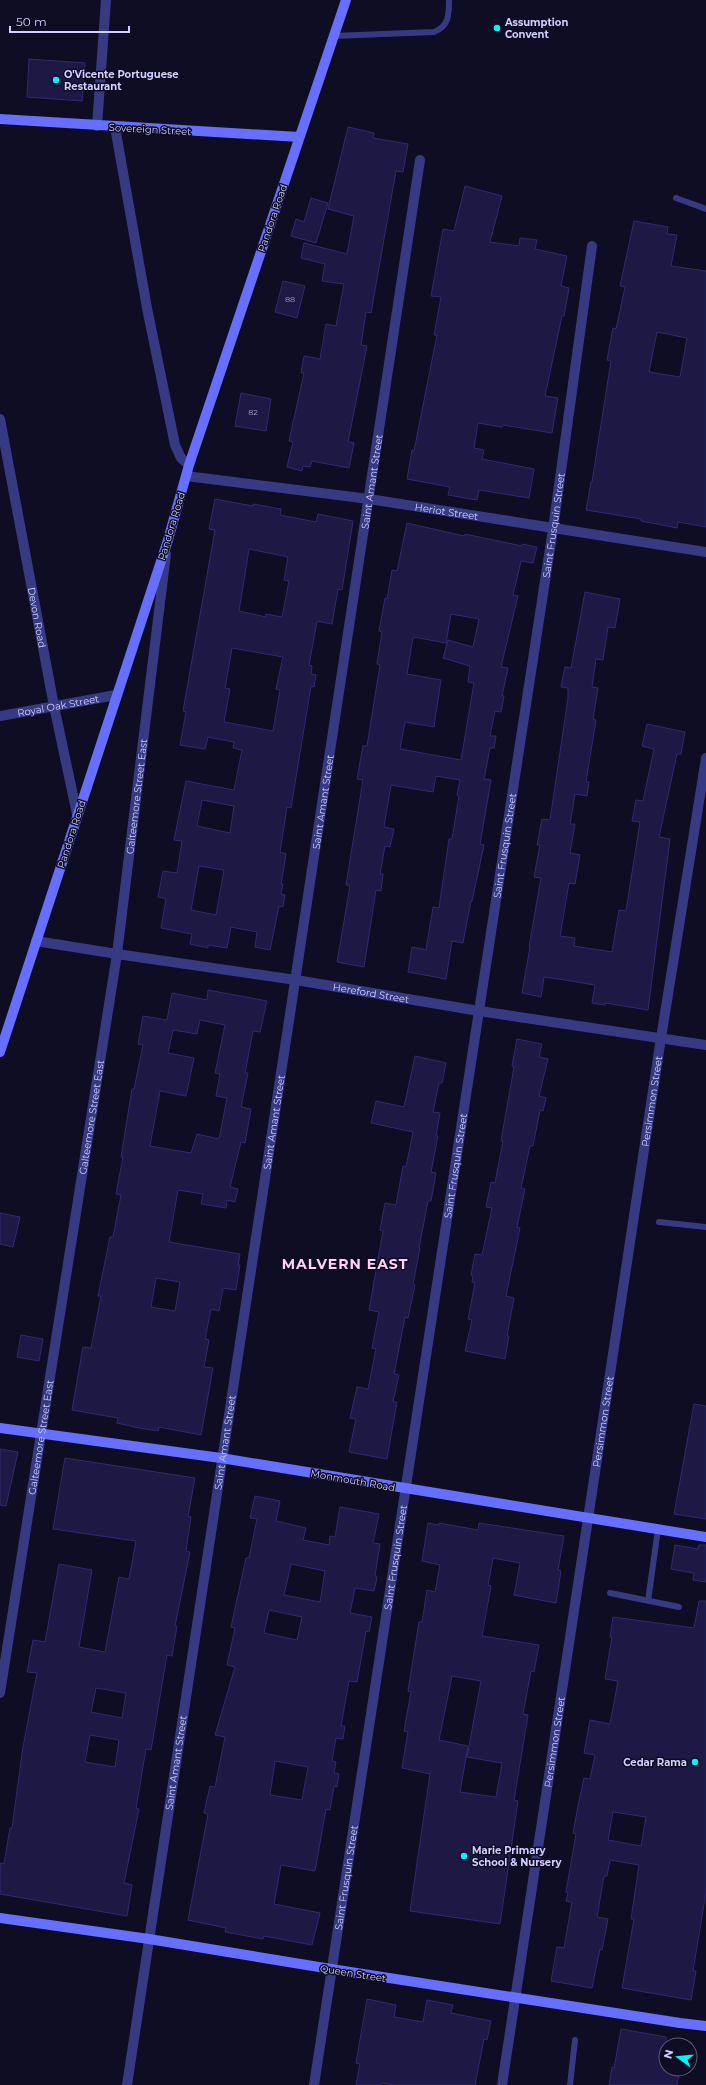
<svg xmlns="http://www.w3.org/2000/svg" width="706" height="2085" font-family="Montserrat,sans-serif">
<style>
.building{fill:#1d1844;stroke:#322a71;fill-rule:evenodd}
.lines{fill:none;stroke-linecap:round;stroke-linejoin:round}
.lane{stroke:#363a83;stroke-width:6}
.street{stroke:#363a83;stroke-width:10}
.secondary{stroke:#666fff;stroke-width:10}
.poi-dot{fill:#00f6fa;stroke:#0f0d23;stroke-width:1.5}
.labels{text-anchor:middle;stroke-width:3;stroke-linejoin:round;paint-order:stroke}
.number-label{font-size:8px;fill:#a3a1d0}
.poi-label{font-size:10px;font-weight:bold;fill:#d0cfff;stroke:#0f0d23;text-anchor:start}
.street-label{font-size:10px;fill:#d0cfff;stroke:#0f0d23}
.district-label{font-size:14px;font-weight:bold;letter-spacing:1px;fill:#ffd1f2;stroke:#0f0d23}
</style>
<rect width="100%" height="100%" fill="#0f0d23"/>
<path class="building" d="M29 59 85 63 82 101 27 97Z
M348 127 374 133 373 138 408 144 403 172 396 171 371 313 366 312 361 345 367 346 348 442 354 443 349 468 312 461 310 467 303 466 302 471 287 467 293 442 289 441 304 373H301L304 356 320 359 326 324 336 326 344 284 322 281 325 264 301 258 304 243 347 254 354 216 328 209Z
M465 186 502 196 490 242 519 246 520 238 537 240 535 249 567 256 561 286 569 288 564 316H562L545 396 558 398 552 433 503 425 502 427 478 423 474 448 484 450 482 459 534 469 529 498 479 490 477 500 448 495 450 487 407 479 412 450 414 451 437 335H434L441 297 431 296 443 229 454 231Z
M311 198 328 203 316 243 291 236 296 219 304 222Z
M634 221 668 227 667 234 677 235 671 266 706 271V527L678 522 677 528 641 521V519L586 510 591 482H592L611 361 607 360 613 328 616 329 625 287 620 286ZM657 332 687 338 680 377 649 372Z
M283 281 305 286 297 318 275 312Z
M241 393 271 399 266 431 235 426Z
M215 499 253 506V504L281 509 280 515 316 522 318 514 353 521 342 590 338 589 332 624 317 621 309 665 312 666 311 674 316 675 314 687 311 686 291 808 287 807 280 852 286 854 281 884H283L281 894 285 895 283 907 279 906 270 950 255 947 257 932 231 927 227 948 208 945V948L190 944 192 934 161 928 166 899 158 897 163 871 177 873 182 841 174 840 186 781 234 790 242 750 233 748 234 742 208 737 205 749 180 745 186 712 183 711 215 530 209 529ZM249 549 288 557 284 580 289 581 282 617 266 614V617L239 611ZM232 648 283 657 276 689 280 690 273 731 224 722 230 689 225 688ZM202 800 234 806 230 833 197 826ZM199 866 224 870 216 915 191 910Z
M407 523 464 536 465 534 522 546V544L537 547 533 563 521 561 513 595 518 596 501 667 508 668 502 696H504L501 712 495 711 490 736H496L494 748H490L484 779 491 780 480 844 484 845 472 901H471L463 943 452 941 446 979 408 972 412 947 426 950 433 907 439 908 449 839H452L459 796 457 795 460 780 436 776 433 792 391 785 384 827 394 829 390 847 385 846 380 874H383L381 891 376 890 364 967 337 962 350 886 346 885 363 780 357 779 363 746H367L380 665 377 664 382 632 379 631 385 598 387 599 392 570 397 571ZM451 614 479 619 473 647 448 640 443 658 470 666 468 682 474 683 461 760 400 749 405 722 434 727 441 680 407 674 413 637 446 643Z
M585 592 620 599 615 628 608 627 603 660 596 659 592 687 598 688 593 719 596 720 586 782H589L587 796 575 794 570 824H575L570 853 580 855 575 884 569 883 560 936 575 938 574 946 612 952 619 910 626 911 640 822 632 821 636 800 643 801 654 749 642 746 647 724 685 732 681 754H677L659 837 670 839 648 1010 605 1003V1005L592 1003 595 985 565 980 544 977 541 997 522 993 530 947H529L541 878 534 877 540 845H537L542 819 550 820 568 698V688L561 687 565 667 571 668Z
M208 990 267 1001 260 1032 253 1031 245 1073H248L241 1107 251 1109 245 1143 241 1142 230 1187 238 1189 235 1202 227 1200 226 1208 201 1204 203 1194 178 1190 169 1242 240 1254 238 1265H240L236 1290 223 1288 219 1311 211 1309 205 1339 209 1340 204 1367 213 1368 201 1435 159 1427 158 1431 139 1428 117 1423 118 1418 72 1410 83 1347 91 1348 101 1296H98L110 1237H113L121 1195 116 1194 123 1157H121L132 1089H134L143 1045 138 1044 143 1016 167 1020 172 993 207 1000ZM200 1020 225 1025 215 1073 220 1074 216 1096 227 1098 219 1139 197 1134 191 1153 150 1146 160 1091 186 1096 194 1058 168 1053 173 1030 197 1034ZM156 1278 180 1282 175 1311 151 1307Z
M517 1039 542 1044 539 1057 548 1059 539 1096 546 1098 543 1111 540 1110 533 1146H530L521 1188 525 1189 517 1227 520 1228 506 1296 514 1298 507 1336H509L505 1359 465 1351 472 1320 468 1319 475 1283 472 1282 473 1276 471 1275 475 1254 482 1255 492 1208 486 1207 491 1182 495 1183 503 1141H501L514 1067 512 1066Z
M415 1056 446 1063 442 1083H439L433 1112 440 1113 436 1136H438L431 1172 436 1173 431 1201H428L419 1248H420L413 1284 415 1285 408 1318 405 1317 394 1374 399 1375 393 1402H397L387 1459 349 1452 356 1419 350 1418 357 1387 368 1389 376 1349 372 1348 379 1312 369 1310 383 1231 380 1230 385 1203 396 1205 403 1166 406 1167 413 1132 371 1123 376 1101 404 1107Z
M0 1213 20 1217 13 1247 0 1244Z
M21 1335 43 1339 39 1361 17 1357Z
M694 1404 706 1406V1519L674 1514Z
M0 1449 18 1452 6 1506 0 1505Z
M65 1458 195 1478 188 1516 191 1517 186 1551 190 1552 175 1626H177L172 1656 167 1655 151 1750 146 1749 136 1808 139 1809 124 1883 132 1885 127 1916 0 1894V1863L4 1864 10 1828H12L23 1747 37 1673 27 1672 33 1640 45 1642 59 1564 92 1570 79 1647 105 1652 119 1577 129 1579 136 1541 53 1529ZM96 1688 126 1693 122 1718 91 1712ZM90 1735 119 1740 115 1767 85 1762Z
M255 1496 280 1501 276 1521 306 1528 303 1540 329 1545 330 1536 335 1537 340 1507 379 1514 373 1543 380 1544 375 1576 377 1577 374 1591 355 1588 350 1613 372 1617 369 1632 366 1631 357 1682 349 1681 341 1726H345L343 1739 336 1738 332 1761 336 1762 334 1773 339 1774 337 1787 334 1786 330 1810 326 1809 315 1871 281 1865 274 1904 320 1913 312 1945 264 1936 263 1939 225 1932 226 1928 188 1920 208 1814 204 1813 210 1786 215 1787 225 1737 215 1735 235 1667 227 1665 235 1628 231 1627 246 1558H249L257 1519 250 1518ZM291 1564 325 1571 320 1602 284 1595ZM269 1610 302 1617 297 1640 264 1633ZM275 1761 308 1767 302 1800 270 1795Z
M428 1523 439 1525V1523L478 1530 479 1523 564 1536 558 1570 561 1571 556 1603 514 1595 520 1563 493 1558 488 1585 491 1586 482 1636 539 1645 534 1672 531 1671 523 1714 528 1715 514 1800 518 1801 500 1924 410 1911 430 1774 402 1768 408 1732 404 1731 411 1692 408 1691 419 1622H422L427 1590 435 1592 440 1565 422 1561ZM452 1676 481 1681 467 1757 502 1763 496 1797 460 1792 468 1746 439 1740Z
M675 1545 698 1549 699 1545H706V1582L693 1580 694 1573 671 1569Z
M699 1601H706V1892L693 1971H696L691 2000 622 1988 634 1919H631L639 1865 610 1860 607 1876H604L597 1917 608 1919 602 1950 600 1949 592 1988 551 1981 557 1947 564 1948 572 1902 566 1901 568 1893 566 1892 576 1834 573 1833 578 1806 584 1778 590 1779 595 1755 584 1753 590 1720 610 1724 618 1681 605 1679 612 1637H610L613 1617 694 1628ZM613 1812 646 1817 641 1846 608 1840Z
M367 1999 396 2005 394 2017 423 2022 427 2000 453 2005 451 2013 491 2021 487 2040 484 2039 475 2085H394L382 2083 381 2085H356L360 2064 356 2063Z
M621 2029 666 2037V2069H680L677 2085H609L612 2067 614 2068Z"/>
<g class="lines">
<path class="lane" d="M333 36 434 32C449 26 449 15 449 0
M676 198 706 209
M659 1222 706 1227
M610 1593 679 1607
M648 1601 658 1529
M570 2085 575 2040"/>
<g class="street">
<path d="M97 126 106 0"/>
<path d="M115 127 147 308 175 445 181 458 189 465"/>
<path id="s1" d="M0 419 54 706 77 814"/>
<path id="s2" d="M186 476 369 499 706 552"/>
<path id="s3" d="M0 716 116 695"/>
<path id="s4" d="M36 941 117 954 296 980 479 1011 706 1045"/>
<path id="s5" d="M0 1693 117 954 166 554"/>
<path id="s6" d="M127 2085C223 1443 324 802 420 160"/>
<path id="s7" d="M314 2085 553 529 592 246"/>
<path id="s8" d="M502 2085 661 1038 706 758"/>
</g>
<path class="secondary" d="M0 119 299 137
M0 1052 168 540 189 465 346 0
M0 1428 221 1458 706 1537
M0 1918 149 1939 331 1969 680 2023 706 2026"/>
</g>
<g class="poi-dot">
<circle cx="497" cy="28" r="4"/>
<circle cx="56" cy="80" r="4"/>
<circle cx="695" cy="1762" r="4"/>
<circle cx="464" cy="1856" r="4"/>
</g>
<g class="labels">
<g class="number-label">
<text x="290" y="302">88</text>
<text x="253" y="415">82</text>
</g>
<g class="poi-label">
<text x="505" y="26">Assumption<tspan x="505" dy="12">Convent</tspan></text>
<text x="64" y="78">O'Vicente Portuguese<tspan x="64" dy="12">Restaurant</tspan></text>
<text x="687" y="1766" text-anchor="end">Cedar Rama</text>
<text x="472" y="1854">Marie Primary<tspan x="472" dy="12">School &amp; Nursery</tspan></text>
</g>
<g class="street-label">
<text transform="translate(150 129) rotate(3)" y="4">Sovereign Street</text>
<text transform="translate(272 218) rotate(-71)" y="4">Pandora Road</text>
<text dy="4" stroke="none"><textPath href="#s6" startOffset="1622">Saint Amant Street</textPath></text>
<text dy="4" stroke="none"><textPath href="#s2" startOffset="263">Heriot Street</textPath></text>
<text dy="4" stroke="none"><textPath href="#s7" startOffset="1578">Saint Frusquin Street</textPath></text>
<text transform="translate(171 526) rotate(-73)" y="4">Pandora Road</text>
<text dy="4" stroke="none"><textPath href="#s1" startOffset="202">Devon Road</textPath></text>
<text dy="4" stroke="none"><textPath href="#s3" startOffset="59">Royal Oak Street</textPath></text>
<text dy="4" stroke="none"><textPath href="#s5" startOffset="907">Galteemore Street East</textPath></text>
<text dy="4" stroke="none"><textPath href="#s6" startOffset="1298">Saint Amant Street</textPath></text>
<text transform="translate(71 834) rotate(-72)" y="4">Pandora Road</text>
<text dy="4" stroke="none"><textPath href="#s7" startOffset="1254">Saint Frusquin Street</textPath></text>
<text dy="4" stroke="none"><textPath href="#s4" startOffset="339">Hereford Street</textPath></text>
<text dy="4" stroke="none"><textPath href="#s8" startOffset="995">Persimmon Street</textPath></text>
<text dy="4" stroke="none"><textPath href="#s5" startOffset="583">Galteemore Street East</textPath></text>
<text dy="4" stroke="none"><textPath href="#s6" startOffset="974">Saint Amant Street</textPath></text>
<text dy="4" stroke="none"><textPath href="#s7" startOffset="930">Saint Frusquin Street</textPath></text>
<text dy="4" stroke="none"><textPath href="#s8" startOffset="671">Persimmon Street</textPath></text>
<text dy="4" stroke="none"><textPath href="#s5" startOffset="259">Galteemore Street East</textPath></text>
<text dy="4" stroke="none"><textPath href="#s6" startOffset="650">Saint Amant Street</textPath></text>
<text transform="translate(353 1480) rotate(10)" y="4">Monmouth Road</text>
<text dy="4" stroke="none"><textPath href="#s7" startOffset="534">Saint Frusquin Street</textPath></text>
<text dy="4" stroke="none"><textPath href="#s8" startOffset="347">Persimmon Street</textPath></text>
<text dy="4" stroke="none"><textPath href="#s6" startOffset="326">Saint Amant Street</textPath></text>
<text dy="4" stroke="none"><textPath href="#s7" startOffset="210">Saint Frusquin Street</textPath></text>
<text transform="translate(353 1973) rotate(9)" y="4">Queen Street</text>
</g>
<g class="district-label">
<text x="345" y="1269">MALVERN EAST</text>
</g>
</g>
<g transform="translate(678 2057) rotate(286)"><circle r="19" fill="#0f0d23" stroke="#5c5b7b"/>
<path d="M0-3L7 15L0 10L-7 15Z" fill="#00f6fa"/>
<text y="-6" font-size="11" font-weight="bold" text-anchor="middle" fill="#d0cfff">N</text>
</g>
<path d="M10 26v6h119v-6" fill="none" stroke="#d0cfff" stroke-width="2"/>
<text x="16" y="26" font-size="12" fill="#d0cfff" stroke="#0f0d23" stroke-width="3" paint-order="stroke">50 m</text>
</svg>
